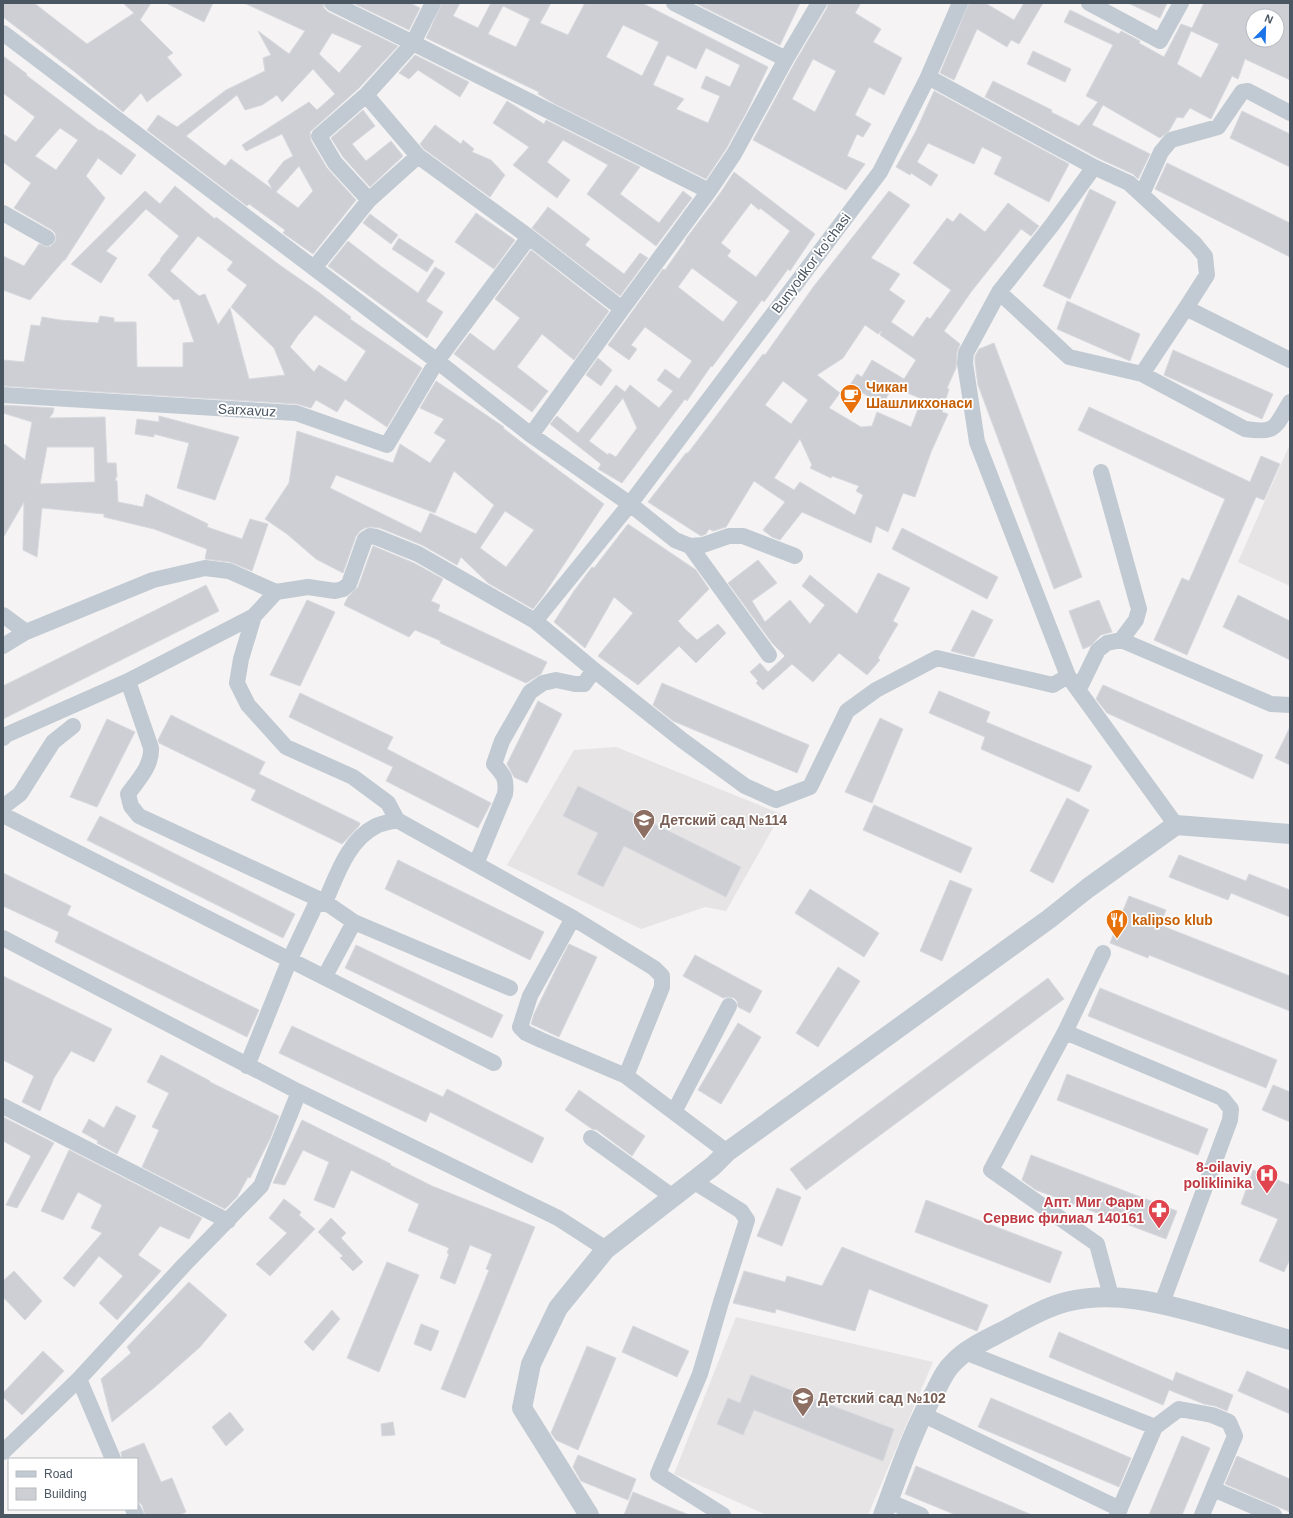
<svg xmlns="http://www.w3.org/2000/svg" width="1293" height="1518" font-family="Arial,sans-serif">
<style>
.education{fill:#e6e4e5}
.building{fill:#cdcfd5;stroke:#d7d9de;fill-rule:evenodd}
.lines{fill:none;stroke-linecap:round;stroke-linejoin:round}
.minor{stroke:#c1cad2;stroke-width:16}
.tertiary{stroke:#c1cad2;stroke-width:20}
.labels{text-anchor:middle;stroke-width:3.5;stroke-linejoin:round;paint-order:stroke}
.street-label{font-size:14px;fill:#4a5661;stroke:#fff}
.food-label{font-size:14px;font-weight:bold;fill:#c56008;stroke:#fff;text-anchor:start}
.education-label{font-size:14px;font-weight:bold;fill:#785e54;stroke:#fff;text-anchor:start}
.health-label{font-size:14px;font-weight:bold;fill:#be3a42;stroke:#fff;text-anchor:end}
</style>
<rect width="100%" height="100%" fill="#f5f3f3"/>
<path class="education" d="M1290 444V586L1238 562Z
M616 747 781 814 726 911 705 907 641 929 507 865 574 750Z
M736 1317 933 1362 868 1515H767L674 1474Z"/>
<path class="building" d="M3 3H34L87 44 134 13 123 3H151L140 20 173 53 167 57 182 75 147 102 141 93 123 112 75 72 3 17Z
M166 3H213L204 22Z
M244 3H323L324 8 328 12 398 46 359 88 310 132 311 141 327 168 356 200 313 254 283 233 285 230 249 204 247 206 147 130 158 115 177 127 226 90 265 71 263 58 271 55 258 31 289 54 305 31ZM332 33 362 46 339 73 319 54ZM313 69 335 94 317 110 309 102 242 145 246 151 282 134 293 156 284 161 268 181 272 189 231 159 225 166 186 136 237 95 245 110 262 105 277 95 282 102ZM299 166 313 191 298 208 276 192Z
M353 3H410L420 8 409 30Z
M442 3H460L453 16 478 28 491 3H551L540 23 568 35 585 3H642L768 67 747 111 726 149 706 179 555 104 538 94 539 92 426 38ZM503 6 530 19 516 47 488 34ZM623 25 659 42 642 76 606 57ZM706 48 740 65 730 87 706 76 701 88 720 96 708 123 676 109 684 99 653 85 667 55 696 69Z
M695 3H800L780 45Z
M828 3H861L855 13 881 29 873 42 902 58 884 95 869 87 855 115 871 124 863 137 857 134 847 156 865 164 846 190 753 140 794 64 827 8ZM813 59 836 71 815 112 792 99Z
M969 3H985L1014 20 1024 3H1043L1019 44 1011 40 1007 47 977 29 954 80 940 73Z
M1128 3H1167L1160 18Z
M1204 3H1290V80L1245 59 1238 79 1232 76 1211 119 1190 108 1183 118 1177 117 1169 131 1160 138 1103 105 1092 125 1150 154 1138 179 1133 174 1098 158 985 97 993 81 1052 110 1051 112 1079 126 1098 102 1086 96 1113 45 1064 22 1070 10 1119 34 1121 31 1140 41 1139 43 1164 57 1181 24 1192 28ZM1253 16H1277V40H1253ZM1191 31 1219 44 1201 78 1177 64Z
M1033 51 1071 69 1065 82 1027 64Z
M415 55 469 82 460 97 418 70 409 79 399 73Z
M3 56 27 74 26 75 100 131 101 130 136 155 121 175 98 158 86 176 105 198 65 260H64L30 300 3 290V256L24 266 39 244 47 247 51 246 55 242 56 238 55 233 52 230 14 208 31 183 3 162V134L16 142 35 117 3 93ZM60 128 78 140 56 170 35 156Z
M934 91 1069 164 1049 202 994 174 1002 157 982 147 974 164 928 143 917 162 938 175 931 186 911 173 910 175 896 167 916 131Z
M507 101 544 124 546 120 640 167 620 194 659 223 683 191 692 198 656 246 587 194 608 165 563 140 547 162 570 180 557 198 513 165 529 147 493 123Z
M363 110 375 126 352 144 366 161 391 141 403 156 370 187 343 157 331 138Z
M1242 111 1290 134V167L1230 138Z
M435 125 461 144 463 140 474 149 472 152 491 160 505 175 490 197 424 149 420 144Z
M1167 163 1290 223V257L1155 189Z
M734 172 815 234 790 271 788 269 764 302 762 300 712 367 711 366 687 401 685 399 622 483 598 469 601 464 550 424 557 416 578 433 616 385 625 392 630 385 659 408 673 391 657 380 665 369 679 379 692 361 645 327 631 345 637 349 629 360 608 345 663 269 665 270 686 240H685L721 192ZM751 203 759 210 760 208 790 231 756 277 727 256 731 251 721 243ZM692 268 738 302 723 322 678 287ZM623 398 637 428 616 457 609 453 608 455 589 441Z
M175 186 215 219 216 217 281 266 317 291 351 317 350 319 422 368 387 427 345 399 337 412 316 400 311 408 297 404 3 386V360L24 362 31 325 40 326 42 317 60 320 98 323 100 316 114 318V322H136L137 367H183V343L194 342 179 299 174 300 148 275 161 260 160 259 179 236 146 209 106 251 117 258 101 283 71 264 145 191 160 204ZM198 236 233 262 227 270 247 285 231 307 274 348 285 375 249 379 230 308 218 325 205 294 199 296 170 271ZM315 315 366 351 346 382 319 365 314 372 290 347 298 335Z
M1090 189 1116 202 1070 299 1043 286Z
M889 191 910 205 871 258 900 274 889 290 905 301 891 322 913 337 927 317 930 319 951 290 913 263 947 218 953 222 960 213 985 232 1008 203 1039 226 1031 236 1021 229 971 292 944 331 960 344 957 352 956 368 947 388 949 389 942 412 948 414 931 452 915 497 903 493 888 532 876 526 871 543 802 512 780 540 772 537 763 530 785 502 754 481 726 527 713 531 709 529 706 534 701 536 648 502 686 453H688L763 354 765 355 814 286ZM865 325 878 334 882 331 880 335 916 360 904 379 872 360 862 377 857 374 850 385 882 405 893 387 922 399 911 427 877 412 872 426 861 427 829 408 840 393 817 375 843 358ZM783 381 808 400 791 424 765 405ZM800 439 812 465 810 468 831 478 832 476 859 486 856 491 863 495 855 515 800 482 794 490 774 478Z
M548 207 590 239 585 245 624 274 640 253 648 258 620 296 532 228Z
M476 213 515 240 494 269 455 242Z
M370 214 398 235 391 244 363 223Z
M399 238 434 261 427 272 392 249Z
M348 241 379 265 418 293 435 267 445 273 426 301 443 312 427 338 328 266Z
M531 250 609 311 574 360 542 334 517 367 548 391 532 412 454 354 470 333 494 351 520 318 495 299Z
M1067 301 1140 334 1130 361 1057 329Z
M994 343 1082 577 1054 589 978 385 975 363V356L979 349Z
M1173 350 1273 394 1262 419 1164 375Z
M598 358 612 370 601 386 586 375Z
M436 381 504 427 503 428 538 455 604 504 543 596 533 609 488 583 461 557 457 565 422 545 380 528 371 527 365 528 360 531 356 536 343 573 316 559 287 534 265 519 289 483 297 431 393 463 400 444 430 463 446 440 434 433 444 419 420 408ZM454 471 494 505 476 534 430 513 421 533 330 488 336 475 435 513ZM505 511 534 530 506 567 480 548Z
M3 405 54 408 53 413 49 418 105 417 107 463H116L117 476 115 480 117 481 118 502 143 507 146 494 208 524 207 527 242 539 250 519 268 524 252 571 230 562 205 559 207 549 154 529 104 517V514L42 508 37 557 23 550 24 502 3 538V443L25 460 32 422 3 413ZM47 447H94L95 482 40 484Z
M1089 407 1250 482 1261 456 1280 464 1264 500 1256 497 1187 655 1154 640 1182 578 1189 581 1225 499 1078 430Z
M159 416 239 437 215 500 177 488 189 443 154 434V437L135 434 137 419 159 422Z
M628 524 696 570 709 589 678 621 685 629 697 640 718 624 726 633 696 663 679 646 638 685 598 656 633 613 614 597 585 648 554 622 574 591 592 567 594 568Z
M902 528 998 577 987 599 892 549Z
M373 546 414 563 443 579 431 601 440 605 438 611 547 662 541 674 526 683 440 643 441 641 415 630 409 637 344 605 348 597 358 587Z
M758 560 777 583 752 601 765 622 790 600 810 624 825 605 802 586 810 575 857 614 878 573 910 588 893 621 898 624 878 658 880 660 867 675 839 653 813 682 792 664 763 690 756 683 758 681 750 672 760 663 768 672 785 656 772 643 728 583Z
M206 585 219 611 3 719V686Z
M1238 595 1290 621V660L1223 627Z
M307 600 335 612 300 686 270 675Z
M1099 600 1112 632 1101 635 1090 646 1083 649 1069 611Z
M972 610 993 620 974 657 951 651Z
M662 683 809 745 797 773 673 721 653 705Z
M1103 685 1263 755 1253 779 1107 713 1096 699Z
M939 691 990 712 986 722 1092 766 1079 792 981 749 985 737 929 713Z
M300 693 393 737 387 749 491 803 478 828 386 781 393 767 289 717Z
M538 701 562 714 527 783 514 777 507 764Z
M171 715 265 762 259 774 360 823 359 826 342 844 251 800 256 790 159 743 158 740Z
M880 718 903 729 872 803 845 792Z
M107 719 135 732 97 807 70 797Z
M1290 727V765L1275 758Z
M578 786 741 867 726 897 624 846 603 887 577 874 598 833 563 816Z
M1067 798 1089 810 1053 883 1030 871Z
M874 805 972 848 961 873 863 830Z
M100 816 295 914 283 938 87 840Z
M1179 855 1246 881 1249 874 1290 890V917L1231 893 1228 900 1169 877Z
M398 860 544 932 530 960 385 889Z
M3 873 71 906 67 915 259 1010 247 1037 55 942 59 932 3 906Z
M950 880 972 889 942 961 920 951Z
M810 889 879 933 864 957 795 913Z
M1129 896 1166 910 1160 925 1290 976V1011L1149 955 1148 958 1110 943Z
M569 944 597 957 559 1037 531 1024 534 1014 557 967Z
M356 945 503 1015 492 1038 345 968Z
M695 955 762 991 750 1013 738 1007 737 1001 734 998 728 997 723 998 683 976Z
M838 967 860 981 818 1047 796 1033Z
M3 976 112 1029 94 1062 71 1051 54 1078 40 1111 22 1102 34 1076 3 1060Z
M1048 978 1064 999 806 1190 790 1169Z
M1100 988 1277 1060 1266 1088 1088 1016Z
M738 1023 761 1037 721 1104 698 1090Z
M292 1026 443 1097 447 1089 544 1138 532 1163 430 1112 426 1122 279 1053Z
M161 1055 210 1081V1082L279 1116 270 1139 250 1178 248 1177 237 1197 225 1209 142 1167 159 1130 152 1127 169 1093 147 1082Z
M1067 1074 1208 1129 1198 1155 1057 1100Z
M1273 1085 1290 1092V1122L1262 1110Z
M579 1090 645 1136 632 1156 597 1130 592 1129 565 1110Z
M116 1106 136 1116 117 1154 97 1143 98 1141 82 1132 89 1119 104 1128Z
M3 1117 54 1143 17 1208 6 1205 31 1156 3 1141Z
M302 1120 391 1164 390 1165 432 1186 535 1227 465 1398 441 1389 489 1270 486 1269 492 1254 470 1245 455 1284 440 1278 449 1254 447 1253 449 1248 408 1231 419 1204 351 1170 334 1208 314 1200 329 1162 303 1150 285 1185 273 1183Z
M69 1150 202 1218 189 1239 160 1226 138 1255 161 1271 117 1320 99 1303 123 1276 99 1256 74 1287 63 1278 102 1233 91 1228 102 1205 78 1192 63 1220 41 1211Z
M1031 1155 1177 1211 1166 1239 1036 1190 1022 1180Z
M1253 1170 1290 1185V1259L1284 1272 1259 1261 1278 1219 1241 1204Z
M777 1188 801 1197 782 1246 757 1236Z
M284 1199 301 1212 299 1215 315 1229 270 1276 256 1264 287 1233 269 1218Z
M926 1200 1062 1252 1050 1283 915 1232Z
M331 1218 346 1233 341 1238 363 1262 353 1271 340 1258 343 1256 318 1232Z
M842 1247 988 1305 977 1331 869 1289 855 1331 776 1309 775 1313 733 1303 744 1271 785 1282 787 1276 822 1286Z
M387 1262 419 1275 379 1372 347 1358Z
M14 1271 42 1301 25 1320 3 1297V1281Z
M189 1282 227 1315 200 1347 155 1387 112 1422 101 1379 131 1353 127 1347Z
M332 1310 340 1319 313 1351 304 1342Z
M421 1324 439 1331 431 1351 414 1344Z
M633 1326 689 1351 677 1377 622 1352Z
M1059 1332 1173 1381 1176 1372 1233 1395 1227 1411 1215 1406 1204 1404 1169 1390 1163 1405 1049 1357Z
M587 1346 616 1358 578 1450 556 1440 551 1433Z
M43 1351 64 1371 22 1415 3 1397V1393Z
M1247 1371 1290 1390V1414L1238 1391Z
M751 1375 894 1429 883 1461 754 1410 743 1435 717 1424 728 1398 740 1403Z
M991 1398 1131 1458 1119 1487 978 1427Z
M230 1412 244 1430 226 1446 212 1427Z
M393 1422 395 1435 382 1436 381 1424Z
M1182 1436 1210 1448 1182 1515H1149Z
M144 1443 161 1482 172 1478 186 1512 179 1515H145L142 1505 137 1501V1459H122L121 1452Z
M578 1455 636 1479 628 1500 581 1481 573 1467Z
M1237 1456 1290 1479V1512L1225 1484Z
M916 1466 1032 1515H956L905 1494Z
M633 1492 689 1515H624Z"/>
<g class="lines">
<path class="minor" d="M332 3 413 43 433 3
M674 3 786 59 819 3
M1089 3 1160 41 1181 3
M3 33 437 361 531 435 630 504 675 540 690 546 703 545 729 536H743L795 556
M928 77 1094 167 1052 225 999 292 966 353 965 363 977 442 1068 676 1176 825
M1094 167 1129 183 1195 244 1205 256 1207 275 1186 308 1290 360
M1142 194 1161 152 1171 140 1218 127 1242 92 1248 91 1290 113
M369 200 418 156
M3 213 47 238
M314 268 369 200 335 163 319 136 366 95
M999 292 1069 357 1142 374 1245 429C1277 434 1275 427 1290 402
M622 309 529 237 418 156 366 95 413 43 709 191
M1142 374 1186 308
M3 395 296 413 387 445 437 361 529 237
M531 435 622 309 709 191 734 154 786 59
M690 546 769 655
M3 615 26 632
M254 616 276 592 308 587 335 591 343 589 349 584 365 539 370 536 376 537 418 554 535 621 594 670 682 740 745 786 776 800 810 787 847 711 876 690 937 658 1053 685 1068 676
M535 621 630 504 880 172 928 77 960 3
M1121 640 1271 704 1290 705
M3 646 26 632 153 580 205 568 229 571 276 592
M128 681 151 748C152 766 138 780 128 794L131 806 139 816 325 902 354 922 510 988
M1079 689 1098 650 1107 643 1121 640 1136 620 1139 609 1101 472
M3 738 6 735 128 681 254 616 241 659 237 683 248 705 286 747 353 777 388 803 397 820 573 918 654 968 662 976V987L626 1076 541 1040 526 1033 520 1027 530 996 573 918
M3 807 20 794 53 742 73 726
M3 815 494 1063
M476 864 505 794C507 779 504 775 494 764L502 741 530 692 543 683 556 680 575 684H584L594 670
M3 938 299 1092 558 1218 606 1249
M1103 953 1065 1032 1222 1098 1231 1109 1230 1120 1162 1303
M325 976 354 922
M1065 1032 991 1170 1097 1244 1111 1296
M247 1066 290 959 315 906 325 902C337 875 348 840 376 826 382 823 390 822 397 820
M626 1076 727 1152
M3 1106 228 1221
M674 1112 729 1006
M591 1138 673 1197
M693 1181 741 1211 747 1220 721 1302 700 1374 658 1474 723 1515
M965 1352 1155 1427
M79 1379 113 1459
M922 1414 1120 1509
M3 1452 79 1379 184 1265 261 1186 299 1092
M1213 1489 1274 1515
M888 1501 921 1515
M133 1509 136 1515
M1117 1515 1155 1427 1179 1409 1212 1415 1229 1422 1235 1436 1202 1515"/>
<path class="tertiary" d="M589 1515 522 1408 531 1364 558 1308 606 1249 713 1166 727 1152 1049 919 1088 888 1176 825 1290 834
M883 1515C899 1473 913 1429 936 1390 941 1380 946 1369 954 1362 967 1348 988 1339 1005 1330 1024 1320 1045 1307 1066 1302 1115 1290 1161 1303 1208 1316 1236 1324 1263 1332 1290 1340"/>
</g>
<defs>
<g id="cafe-pin" transform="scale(1.15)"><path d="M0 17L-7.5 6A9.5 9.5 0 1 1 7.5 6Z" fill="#e8710a" stroke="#fff"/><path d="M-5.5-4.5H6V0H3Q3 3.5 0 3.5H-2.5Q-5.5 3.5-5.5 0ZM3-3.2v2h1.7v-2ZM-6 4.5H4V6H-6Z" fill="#fff"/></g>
<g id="school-pin" transform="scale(1.15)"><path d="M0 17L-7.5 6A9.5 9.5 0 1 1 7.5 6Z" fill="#8d6e63" stroke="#fff"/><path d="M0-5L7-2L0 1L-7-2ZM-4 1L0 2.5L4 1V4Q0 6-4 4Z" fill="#fff"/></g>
<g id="restaurant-pin" transform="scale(1.15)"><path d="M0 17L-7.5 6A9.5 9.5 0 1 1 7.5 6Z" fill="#e8710a" stroke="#fff"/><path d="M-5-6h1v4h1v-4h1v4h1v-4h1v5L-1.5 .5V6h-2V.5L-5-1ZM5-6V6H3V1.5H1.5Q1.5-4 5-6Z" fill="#fff"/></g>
<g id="hospital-pin" transform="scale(1.15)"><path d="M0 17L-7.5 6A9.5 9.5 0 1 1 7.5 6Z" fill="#e0444e" stroke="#fff"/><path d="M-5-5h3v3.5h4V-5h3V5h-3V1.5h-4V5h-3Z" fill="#fff"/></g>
<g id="pharmacy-pin" transform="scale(1.15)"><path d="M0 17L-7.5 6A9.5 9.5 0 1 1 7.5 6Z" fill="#e0444e" stroke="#fff"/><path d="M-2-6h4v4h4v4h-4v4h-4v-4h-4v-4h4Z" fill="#fff"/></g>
</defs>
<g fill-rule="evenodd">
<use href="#cafe-pin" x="851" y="395"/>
<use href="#school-pin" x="644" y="820"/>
<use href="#restaurant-pin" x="1117" y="920"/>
<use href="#hospital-pin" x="1267" y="1175"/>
<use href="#pharmacy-pin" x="1159" y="1210"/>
<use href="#school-pin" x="803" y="1398"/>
</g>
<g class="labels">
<g class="street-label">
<text transform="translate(811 263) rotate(-53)" y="5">Bunyodkor ko'chasi</text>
<text transform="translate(247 410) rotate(3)" y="5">Sarxavuz</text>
</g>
<g class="food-label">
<text x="866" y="392">Чикан<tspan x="866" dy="16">Шашликхонаси</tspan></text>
<text x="1132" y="925">kalipso klub</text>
</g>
<g class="education-label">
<text x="660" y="825">Детский сад №114</text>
<text x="818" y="1403">Детский сад №102</text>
</g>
<g class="health-label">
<text x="1252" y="1172">8-oilaviy<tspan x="1252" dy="16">poliklinika</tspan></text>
<text x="1144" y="1207">Апт. Миг Фарм<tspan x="1144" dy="16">Сервис филиал 140161</tspan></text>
</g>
</g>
<rect width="1293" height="1518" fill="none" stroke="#4a5661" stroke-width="8"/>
<rect x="8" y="1458" width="130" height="52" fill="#ffffff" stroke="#b7bbc0"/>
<rect x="16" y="1471" width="20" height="6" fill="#c1cad2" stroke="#b7bbc0"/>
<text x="44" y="1478" font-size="12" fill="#4a5661">Road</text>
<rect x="16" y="1488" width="20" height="12" fill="#cdcfd5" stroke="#b7bbc0"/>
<text x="44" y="1498" font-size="12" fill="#4a5661">Building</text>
<g transform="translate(1265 28) rotate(23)"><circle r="19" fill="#ffffff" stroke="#b7bbc0"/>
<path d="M0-3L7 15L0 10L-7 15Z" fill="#1a73e8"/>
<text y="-6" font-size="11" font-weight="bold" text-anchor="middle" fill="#4a5661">N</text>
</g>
</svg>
